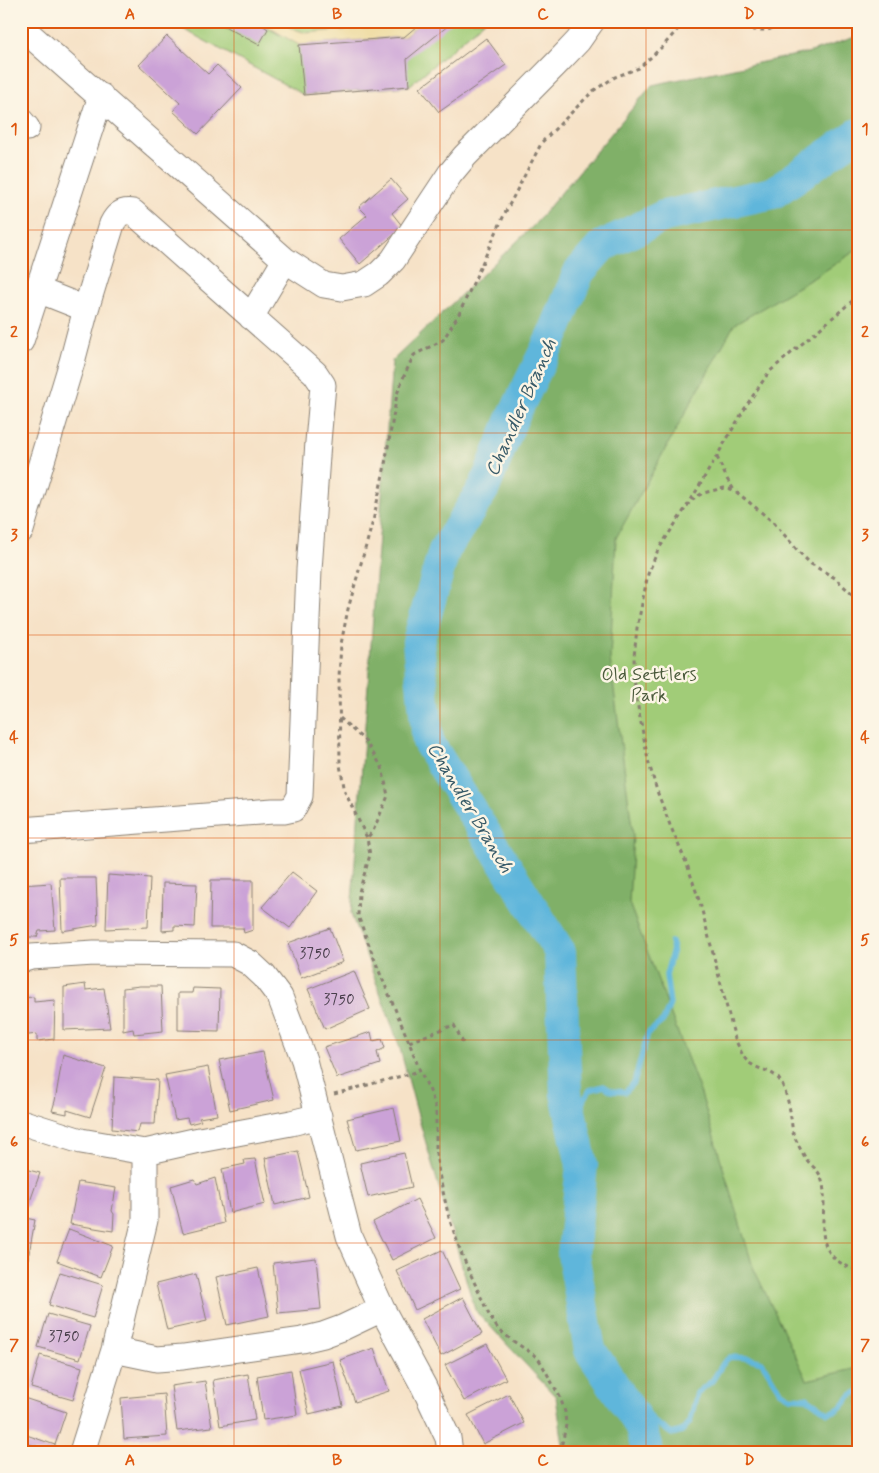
<svg xmlns="http://www.w3.org/2000/svg" width="879" height="1473" font-family="Mynerve,sans-serif">
<style>
.green{fill:#a1cc78;stroke:#5e744a}
.forest{fill:#80b068;stroke:#4e6642}
.sand{fill:#eeda9e;stroke:#857b5d}
.lines{fill:none;stroke-linecap:round;stroke-linejoin:round}
.stream{stroke:#5fb6db;stroke-width:5.5}
.river{stroke:#5fb6db;stroke-width:32}
.building{fill:#cba2d7}
.minor-casing{stroke:#897f72;stroke-width:27}
.path{stroke:#897f72;stroke-width:3;stroke-dasharray:4 4;stroke-linecap:butt}
.minor{stroke:#fff;stroke-width:25}
.grid{fill:none;stroke:#de560d;stroke-width:1;stroke-opacity:0.55}
.labels{text-anchor:middle;stroke-width:5;stroke-linejoin:round;paint-order:stroke}
.number-label{font-size:15px;fill:#483e4b}
.park-label{font-size:18px;fill:#4b5a3c;stroke:#fcf5e5}
.water-label{font-size:19px;font-style:italic;fill:#375a68;stroke:#fcf5e5}
.neatline{fill:none;stroke:#de560d;stroke-width:2}
.grid-label{font-size:16px;text-anchor:middle;font-weight:bold;fill:#de560d}
</style>
<rect width="100%" height="100%" fill="#fcf5e5"/>
<filter id="ink" filterUnits="userSpaceOnUse"><feTurbulence type="fractalNoise" baseFrequency=".02" numOctaves="2"/><feDisplacementMap in="SourceGraphic" scale="10" xChannelSelector="R" yChannelSelector="G"/><feConvolveMatrix kernelMatrix="1 2 1 2 8 2 1 2 1" color-interpolation-filters="sRGB"/></filter>
<filter id="wash" filterUnits="userSpaceOnUse"><feTurbulence type="fractalNoise" baseFrequency=".0096" numOctaves="4" result="noise"/><feDisplacementMap in="SourceGraphic" scale="20" xChannelSelector="R" yChannelSelector="G"/><feGaussianBlur stdDeviation="1.12" result="paint"/><feColorMatrix in="noise" values="0 0 0 0 0 0 0 0 0 0 0 0 0 0 0 0 0 1.4 0 .05"/><feComposite in="paint" operator="in"/></filter>
<g filter="url(#wash)">
<rect width="100%" height="100%" fill="#f6e2c7"/>
<path class="green" d="M172 21H256L280 35 258 21H485L409 86 304 95 174 24Z
M858 145V1452H663L451 552Z"/>
<path class="forest" d="M858 36V249L823 272 734 325 616 538 610 659 633 835 629 903 701 1094 753 1267 807 1380 858 1368V1452H564L556 1397 475 1310 418 1116 399 1045 351 914 392 361 534 225 652 85 811 52Z"/>
<path class="sand" d="M258 21H280L291 28 306 33 400 25 406 21H423L404 37 299 45Z"/>
<g class="lines">
<path class="stream" d="M572 1119 590 1090 604 1086 612 1091 625 1092 634 1083 648 1033 663 1021 670 1004 666 975 673 949 671 942
M630 1412 637 1410 672 1434 682 1431 690 1422 697 1393 712 1381 724 1362 730 1357 748 1358 762 1362 780 1391 790 1397 807 1398 828 1413C848 1409 842 1397 858 1392"/>
<path class="river" d="M648 1452 640 1425 590 1350 573 1254 582 1165 566 1094 560 952 428 742 418 642 444 551 484 488 512 419 553 335 579 272 602 246 664 216 773 193 858 134"/>
</g>
<g id="blocks">
<path class="building" d="M215 21H256L268 29 259 45Z
M423 21H454L407 59 409 86 304 95 299 45 404 37Z
M167 36 208 74 217 65 242 88 198 134 173 111 180 103 139 65Z
M486 38 506 65 439 112 420 88Z
M391 179 408 199 392 213 403 227 360 264 339 239 367 215 359 207Z
M292 872 317 891 290 928 262 907Z
M108 875 150 878 148 927 106 929Z
M60 878H96L98 925 62 931Z
M211 880H253V930L244 933 243 928H210Z
M51 883 55 930 39 931 37 937H21V885Z
M163 883 197 884 195 927 174 926V930L162 931Z
M330 928 343 962 301 978 288 943Z
M354 971 370 1009 325 1029 308 989Z
M85 984 86 990 104 988 110 1028 64 1030V987Z
M140 986H161L163 1031 134 1034 133 1029 123 1031V988Z
M193 988 220 989 219 1031 178 1030V993H192Z
M34 997V1002L55 1000 54 1039 37 1041V1034L21 1036V998Z
M371 1032 373 1041 382 1039 385 1048 377 1052 380 1064 337 1078 324 1047Z
M263 1052 274 1100 230 1110 219 1060Z
M63 1055 106 1068 90 1117 67 1110V1114L52 1111 55 1101Z
M208 1067 217 1115 199 1118 201 1121 189 1124 187 1118 175 1120 165 1075Z
M114 1077 158 1080 155 1124H140L138 1132 112 1129Z
M394 1108 401 1141 356 1150 347 1119Z
M298 1151 309 1197 275 1205 265 1158Z
M404 1153 412 1187 368 1197 360 1163Z
M255 1159 265 1204 230 1213 222 1169 245 1164 244 1160Z
M21 1168 40 1173 28 1207 21 1205Z
M215 1178 224 1223 183 1233 171 1186 194 1179 197 1184Z
M78 1182 116 1188 112 1211 114 1214 113 1231 70 1224Z
M417 1199 436 1238 392 1260 373 1222Z
M21 1217 35 1220 28 1259 21 1258Z
M69 1229 113 1246 101 1277 57 1261Z
M442 1250 460 1289 415 1310 397 1271Z
M316 1258 321 1309 278 1313 273 1263Z
M258 1268 269 1316 227 1325 216 1277Z
M60 1272 103 1285 93 1318 49 1305Z
M196 1274 207 1321 167 1330 156 1284Z
M463 1297 482 1334 441 1356 422 1319Z
M48 1314 90 1326 80 1359 38 1347Z
M487 1344 506 1379 464 1401 445 1365Z
M374 1348 389 1391 355 1402 340 1360Z
M40 1355 82 1367 73 1400 31 1388Z
M333 1361 343 1406 309 1414 299 1369Z
M291 1370 297 1415 263 1420 257 1376Z
M248 1374 255 1420 220 1426 213 1380Z
M205 1381 212 1427 177 1431 171 1386Z
M164 1394 167 1436 124 1439 121 1398Z
M509 1394 524 1423 483 1444 468 1415Z
M24 1398 66 1412 55 1445 21 1433V1405Z
M21 1442 54 1451V1452H21Z
M288 1446 289 1452H272L271 1448Z"/>
</g>
</g>
<g filter="url(#ink)">
<use href="#blocks" fill-opacity="0" stroke="#897f72" stroke-width="1"/>
<g class="lines">
<g class="minor-casing">
<path id="minor" d="M21 27 285 260 324 285 342 288 364 284 379 274 393 260 450 174 465 156 557 63 578 41 592 21
M21 121 27 128
M38 290 86 309
M251 317 285 260
M21 341 101 96
M21 530 72 362 86 309 112 224C117 214 123 210 133 212L315 373 323 385 318 442 309 570 300 796 293 809 284 811H273L21 830
M21 960 31 957 94 953 233 954 250 963 264 976 280 997 304 1060 349 1236 382 1309 424 1387 448 1438 450 1452
M21 1122 81 1141 145 1152 194 1141 291 1123 319 1116
M114 1350 157 1359 183 1357 302 1340 323 1335 342 1328 382 1309
M82 1452 114 1350 145 1220V1152"/>
</g>
<path class="path" d="M750 21 754 30H768L788 21
M717 457 727 479 734 490
M691 500 748 403 769 372 858 296
M858 600 835 578 811 564 799 552 774 523 755 507 734 490 724 488 703 493 691 500 658 550 648 574 637 628 634 657 635 691 648 760 657 791 670 825 688 867 700 903 735 1039C739 1046 743 1060 751 1064 760 1070 770 1070 778 1078 785 1086 790 1107 791 1118 792 1124 792 1131 794 1136 798 1144 802 1153 807 1160 811 1166 819 1170 821 1178 831 1203 812 1236 834 1258 841 1264 849 1268 858 1270
M340 718 365 741 382 767 388 796 373 831 367 838
M409 1042 454 1025 463 1043
M334 1094 420 1071
M559 1452 563 1440 566 1425 565 1412 560 1397 540 1361 533 1354 513 1341 498 1329 489 1315 462 1255 449 1218 439 1174 436 1153V1109L430 1091 420 1071 409 1042 379 971 358 916 359 892 370 855 367 838 345 792 340 765 339 677 341 644 348 609 373 521 384 470 397 394 404 376 414 355 443 340 459 314 505 213 542 142 593 91 615 77 639 68 662 47 685 21"/>
<use href="#minor" class="minor"/>
</g>
</g>
<path class="grid" d="M234 21V1452M440 21V1452M646 21V1452M21 230H858M21 433H858M21 635H858M21 838H858M21 1040H858M21 1243H858"/>
<g class="labels">
<g class="number-label">
<text x="315" y="958">3750</text>
<text x="339" y="1004">3750</text>
<text x="64" y="1341">3750</text>
</g>
<g class="park-label">
<text x="649" y="680">Old Settlers<tspan x="649" dy="21">Park</tspan></text>
</g>
<g class="water-label">
<text transform="translate(520 407) rotate(-66)" y="7">Chandler Branch</text>
<text transform="translate(471 807) rotate(59)" y="7">Chandler Branch</text>
</g>
</g>
<rect width="879" height="1473" fill="none" stroke="#fcf5e5" stroke-width="55"/>
<rect x="28" y="28" width="824" height="1418" class="neatline"/>
<g class="grid-label">
<text x="130" y="19">A</text>
<text x="337" y="19">B</text>
<text x="543" y="19">C</text>
<text x="749" y="19">D</text>
<text x="14" y="134">1</text>
<text x="865" y="134">1</text>
<text x="14" y="337">2</text>
<text x="865" y="337">2</text>
<text x="14" y="540">3</text>
<text x="865" y="540">3</text>
<text x="14" y="742">4</text>
<text x="865" y="742">4</text>
<text x="14" y="945">5</text>
<text x="865" y="945">5</text>
<text x="14" y="1147">6</text>
<text x="865" y="1147">6</text>
<text x="14" y="1350">7</text>
<text x="865" y="1350">7</text>
<text x="130" y="1465">A</text>
<text x="337" y="1465">B</text>
<text x="543" y="1465">C</text>
<text x="749" y="1465">D</text>
</g>
</svg>
